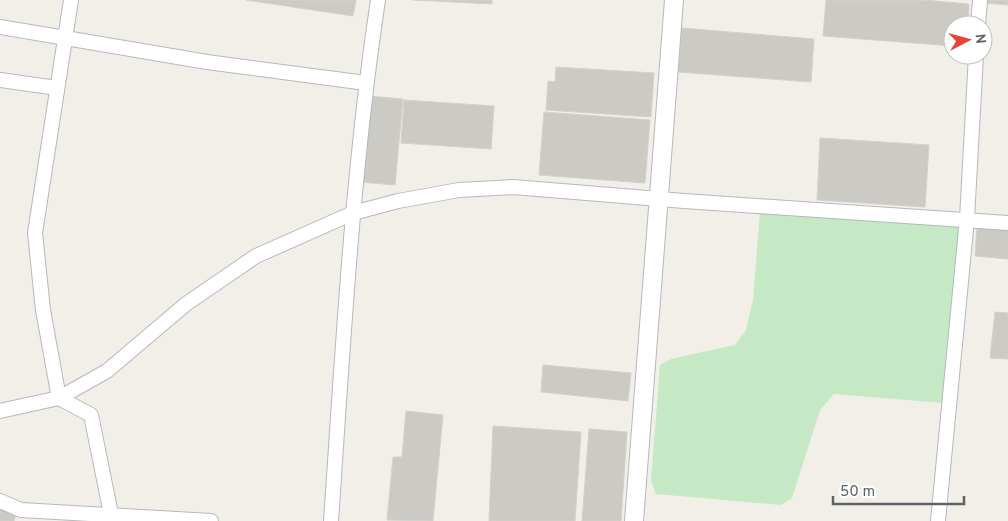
<svg xmlns="http://www.w3.org/2000/svg" width="1008" height="521" viewBox="0 0 1008 521" font-family="Overpass,sans-serif">
	<style>
		.green { fill: #c5e8c5 }
		.building { fill: #cccac5; stroke: #d6d1c6 }
		.lines { fill: none; stroke-linecap: round; stroke-linejoin: round }
		.minor-casing { stroke: #b5b8bc; stroke-width: 16 }
		.tertiary-casing { stroke: #b5b8bc; stroke-width: 20 }
		.minor { stroke: #fff; stroke-width: 14 }
		.tertiary { stroke: #fff; stroke-width: 18 }
	</style>
	<rect width="100%" height="100%" fill="#f1efe8"/>
	<polygon class="green" points="760,212 956,224 960,231 944,403 834,394 820,410 792,498 781,505 656,494 651,480 660,365 671,359 735,345 746,330 753,300"/>
	<g class="building">
		<polygon points="246,0 356,0 353,16"/>
		<polygon points="413,0 492,0 492,4"/>
		<polygon points="826,0 924,0 969,4 968,25 953,25 953,46 823,36"/>
		<polygon points="985,0 1008,0 1008,5 985,3"/>
		<polygon points="682,28 814,39 811,82 678,72"/>
		<polygon points="556,67 654,73 651,117 546,110 548,81 555,82"/>
		<polygon points="368,96 403,99 395,185 360,182"/>
		<polygon points="404,100 494,106 491,149 401,143"/>
		<polygon points="544,112 650,120 645,183 539,175"/>
		<polygon points="820,138 929,145 925,207 817,200"/>
		<polygon points="977,227 1008,230 1008,259 975,256"/>
		<polygon points="995,312 1008,313 1008,359 990,358"/>
		<polygon points="543,365 631,373 628,401 541,392"/>
		<polygon points="406,411 443,415 433,521 387,520 393,457 402,457"/>
		<polygon points="493,426 581,432 575,521 489,521"/>
		<polygon points="589,429 627,432 621,521 582,521"/>
		<polygon points="0,506 17,512 14,521 0,521"/>
	</g>
	<g class="lines">
		<g class="minor-casing">
			<g id="minor">
				<polyline points="978,25 980,0"/>
				<polyline points="0,27 207,62 366,83"/>
				<polyline points="0,80 57,88"/>
				<polyline points="59,398 43,310 35,233 71,0"/>
				<polyline points="59,398 91,415 111,514"/>
				<polyline points="0,411 59,398 107,371 186,304 256,256 353,213 398,201 459,190 513,187 684,201 1008,223"/>
				<polyline points="0,501 21,510 211,521"/>
				<path d="M331,521C343,347 352,173 378,0"/>
				<polyline points="938,521 967,219 976,55"/>
			</g>
		</g>
		<g class="tertiary-casing">
			<polyline id="tertiary" points="634,521 674,0"/>
		</g>
		<use href="#minor" class="minor"/>
		<use href="#tertiary" class="tertiary"/>
	</g>
	<g transform="translate(968 40) rotate(84)"><circle r="24" fill="#ffffff" stroke="#bfc1c3"/>
	<path d="M0-4L9 19L0 12L-9 19Z" fill="#ea4335"/>
	<text y="-8" font-size="14" font-weight="bold" text-anchor="middle" fill="#5f6368">N</text>
	</g>
	<path d="M833 496v8h131v-8" fill="none" stroke="#5f6368" stroke-width="2.5"/>
	<text x="840" y="496" font-size="15" fill="#5f6368" stroke="#ffffff" stroke-width="4" paint-order="stroke">50 m</text>
</svg>
